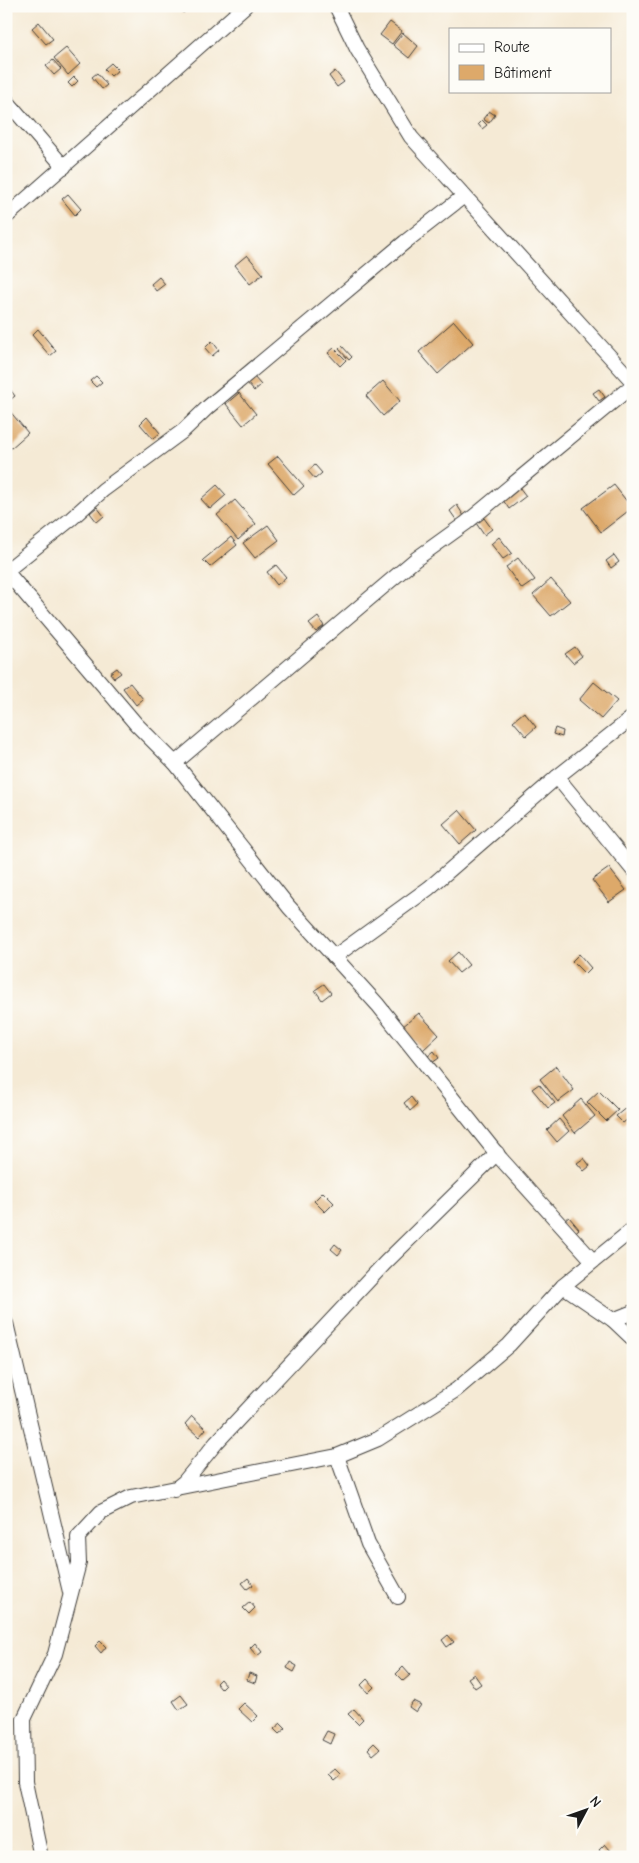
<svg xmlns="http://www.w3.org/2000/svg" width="639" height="1863" viewBox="0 0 639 1863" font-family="'Comic Neue',sans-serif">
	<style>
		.building { fill: #dda96a }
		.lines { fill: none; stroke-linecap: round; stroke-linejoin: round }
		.minor-casing { stroke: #3d3b38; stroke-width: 16 }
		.minor { stroke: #fff; stroke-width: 14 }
	</style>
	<rect width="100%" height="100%" fill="#fdfcf7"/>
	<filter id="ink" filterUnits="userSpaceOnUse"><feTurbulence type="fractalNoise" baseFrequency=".02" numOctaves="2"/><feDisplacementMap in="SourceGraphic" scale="10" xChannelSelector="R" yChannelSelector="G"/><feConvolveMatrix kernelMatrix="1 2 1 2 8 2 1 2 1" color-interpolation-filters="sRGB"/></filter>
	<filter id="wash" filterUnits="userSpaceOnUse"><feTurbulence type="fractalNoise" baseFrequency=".0096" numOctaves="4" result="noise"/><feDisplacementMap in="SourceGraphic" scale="20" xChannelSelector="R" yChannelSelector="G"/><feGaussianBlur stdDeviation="1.12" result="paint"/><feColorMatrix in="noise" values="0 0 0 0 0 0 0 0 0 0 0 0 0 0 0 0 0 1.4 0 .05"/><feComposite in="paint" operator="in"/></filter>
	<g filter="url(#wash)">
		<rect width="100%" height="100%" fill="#f5ead5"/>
		<g id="blocks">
			<g class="building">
				<polygon points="177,6 191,6 183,13"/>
				<polygon points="39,22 53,39 46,44 32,28"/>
				<polygon points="390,22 402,31 392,44 380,35"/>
				<polygon points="403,33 418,46 409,58 393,45"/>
				<polygon points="66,48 80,64 68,75 54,58"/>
				<polygon points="53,60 61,69 54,75 46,66"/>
				<polygon points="111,63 118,70 111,76 104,69"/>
				<polygon points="335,71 344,82 337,87 329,76"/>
				<polygon points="97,73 107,85 102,89 92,77"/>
				<polygon points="74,77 78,81 72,87 68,83"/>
				<polygon points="489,111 495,115 489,123 483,119"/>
				<polygon points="482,120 487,125 482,129 478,124"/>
				<polygon points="68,194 81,209 75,215 62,199"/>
				<polygon points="247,255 263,274 250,284 235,265"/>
				<polygon points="159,277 165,284 156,291 151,284"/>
				<polygon points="454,321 473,343 438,374 419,352"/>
				<polygon points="38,329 56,351 50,356 32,335"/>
				<polygon points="212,341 219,350 212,356 205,348"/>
				<polygon points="342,346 352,357 349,360 339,349"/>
				<polygon points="334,348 346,360 340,366 328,353"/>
				<polygon points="96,376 102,382 96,387 90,381"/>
				<polygon points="254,377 261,385 254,391 247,383"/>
				<polygon points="383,381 400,401 383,416 366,396"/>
				<polygon points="9,388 15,396 6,403 6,390"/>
				<polygon points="599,389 605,397 599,401 593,393"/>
				<polygon points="239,393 256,414 243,425 226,404"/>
				<polygon points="8,409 28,433 10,449 6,445"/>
				<polygon points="147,417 160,433 153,439 140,424"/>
				<polygon points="278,456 304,486 294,495 268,464"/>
				<polygon points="315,465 322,473 315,479 308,471"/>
				<polygon points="217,485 226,495 210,509 201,499"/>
				<polygon points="614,485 632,508 601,532 583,508"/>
				<polygon points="519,487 526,496 509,509 503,500"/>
				<polygon points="235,500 256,524 238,540 217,515"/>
				<polygon points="457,505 464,516 457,521 450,511"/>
				<polygon points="97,507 104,516 97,522 90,513"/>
				<polygon points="484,518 492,529 484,535 476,523"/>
				<polygon points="268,525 279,540 255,558 243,543"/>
				<polygon points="231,537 237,545 210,567 203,560"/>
				<polygon points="499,537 512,553 503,559 491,544"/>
				<polygon points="614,555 619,562 611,568 606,561"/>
				<polygon points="518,558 535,580 522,589 506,567"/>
				<polygon points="276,565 286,577 277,585 267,572"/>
				<polygon points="551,579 570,601 551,616 533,595"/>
				<polygon points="318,617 324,626 316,632 309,624"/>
				<polygon points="575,647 582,656 573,663 565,654"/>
				<polygon points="117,668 121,673 114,678 110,673"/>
				<polygon points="594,682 617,701 601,719 579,700"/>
				<polygon points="130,683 143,699 136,705 123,688"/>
				<polygon points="524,712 536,727 526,736 513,721"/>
				<polygon points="555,728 563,731 562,737 553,734"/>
				<polygon points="459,810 476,830 460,844 443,824"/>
				<polygon points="609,868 626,890 609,902 592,880"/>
				<polygon points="458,952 469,965 459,973 448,961"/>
				<polygon points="579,954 591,968 585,974 572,961"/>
				<polygon points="324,984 331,993 322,1000 315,990"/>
				<polygon points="419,1013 439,1035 423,1050 402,1027"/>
				<polygon points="434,1051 439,1058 432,1063 427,1057"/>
				<polygon points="556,1066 574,1090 558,1102 540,1079"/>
				<polygon points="539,1084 555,1103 548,1108 532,1089"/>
				<polygon points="599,1091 618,1110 606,1121 587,1102"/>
				<polygon points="411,1097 417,1105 410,1111 404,1103"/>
				<polygon points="581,1099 595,1116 575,1133 562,1116"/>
				<polygon points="633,1102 633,1115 623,1123 616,1116"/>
				<polygon points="559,1119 569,1131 557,1142 547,1130"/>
				<polygon points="584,1158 590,1166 584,1171 577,1163"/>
				<polygon points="323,1192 334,1203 325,1212 314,1201"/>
				<polygon points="569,1217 579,1229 572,1235 561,1223"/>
				<polygon points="335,1244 342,1250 338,1255 331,1249"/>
				<polygon points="192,1416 206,1429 199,1437 185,1424"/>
				<polygon points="248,1578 253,1585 247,1589 242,1583"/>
				<polygon points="250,1602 255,1608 249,1614 243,1608"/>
				<polygon points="448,1635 454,1642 447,1647 442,1640"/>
				<polygon points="100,1641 106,1647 101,1653 95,1646"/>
				<polygon points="255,1643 262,1652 257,1656 250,1648"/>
				<polygon points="290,1662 297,1666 294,1672 287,1668"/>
				<polygon points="403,1667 410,1675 403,1681 396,1674"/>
				<polygon points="249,1673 257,1676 255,1683 247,1680"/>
				<polygon points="474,1674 481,1684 475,1688 468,1678"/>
				<polygon points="220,1679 225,1685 221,1689 216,1683"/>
				<polygon points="367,1679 374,1687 368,1693 361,1685"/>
				<polygon points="181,1695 188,1704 179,1710 173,1701"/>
				<polygon points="413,1701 421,1705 416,1712 409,1707"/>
				<polygon points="244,1703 258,1716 252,1722 238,1709"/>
				<polygon points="354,1709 363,1719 358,1724 348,1714"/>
				<polygon points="281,1723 286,1728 279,1734 274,1729"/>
				<polygon points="327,1731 334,1734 330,1744 322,1740"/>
				<polygon points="374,1743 380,1749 373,1755 368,1749"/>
				<polygon points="335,1769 341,1775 334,1781 328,1775"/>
				<polygon points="605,1844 611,1851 604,1857 599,1850"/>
			</g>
		</g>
	</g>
	<g filter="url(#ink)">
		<use href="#blocks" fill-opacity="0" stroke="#3d3b38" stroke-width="1"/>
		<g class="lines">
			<g class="minor-casing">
				<g id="minor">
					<polyline points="336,6 357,49 411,137 633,382"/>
					<polyline points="6,100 64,167"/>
					<polyline points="6,217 245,6"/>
					<polyline points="6,571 136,724 175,763 289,907 378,1005 501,1159 593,1261"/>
					<polyline points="6,571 71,519 103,490 183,431 208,407 405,242 464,196"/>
					<polyline points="175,763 416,559 466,523 633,385"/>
					<polyline points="557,777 633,870"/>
					<polyline points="334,957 429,888 557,777 633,717"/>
					<polyline points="563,1286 613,1320 633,1339"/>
					<polyline points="613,1320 633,1312"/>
					<polyline points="6,1323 70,1592"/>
					<polyline points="337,1456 368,1544 398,1597"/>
					<polyline points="174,1490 184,1482 216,1443 385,1263 497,1153"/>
					<polyline points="41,1857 25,1782 24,1719 55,1654 79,1563 78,1537 101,1512 131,1497 337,1456 378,1439 456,1390 509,1345 563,1286 633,1229"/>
				</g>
			</g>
			<use href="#minor" class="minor"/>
		</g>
	</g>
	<rect width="639" height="1863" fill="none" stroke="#fdfcf7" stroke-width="25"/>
	<rect x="449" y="28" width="162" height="65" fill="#fdfcf7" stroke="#a3a29f"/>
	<rect x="459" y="44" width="25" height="8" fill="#ffffff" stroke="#a3a29f"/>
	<text x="494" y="52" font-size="15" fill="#1c1c1c">Route</text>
	<rect x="459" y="65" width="25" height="15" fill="#dda96a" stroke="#a3a29f"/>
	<text x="494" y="78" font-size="15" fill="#1c1c1c">Bâtiment</text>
	<g transform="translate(586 1810) rotate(49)" stroke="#fdfcf7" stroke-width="4" paint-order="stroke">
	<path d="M0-4L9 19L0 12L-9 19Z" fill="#1c1c1c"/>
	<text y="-8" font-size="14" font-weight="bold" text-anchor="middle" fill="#1c1c1c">N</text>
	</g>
</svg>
